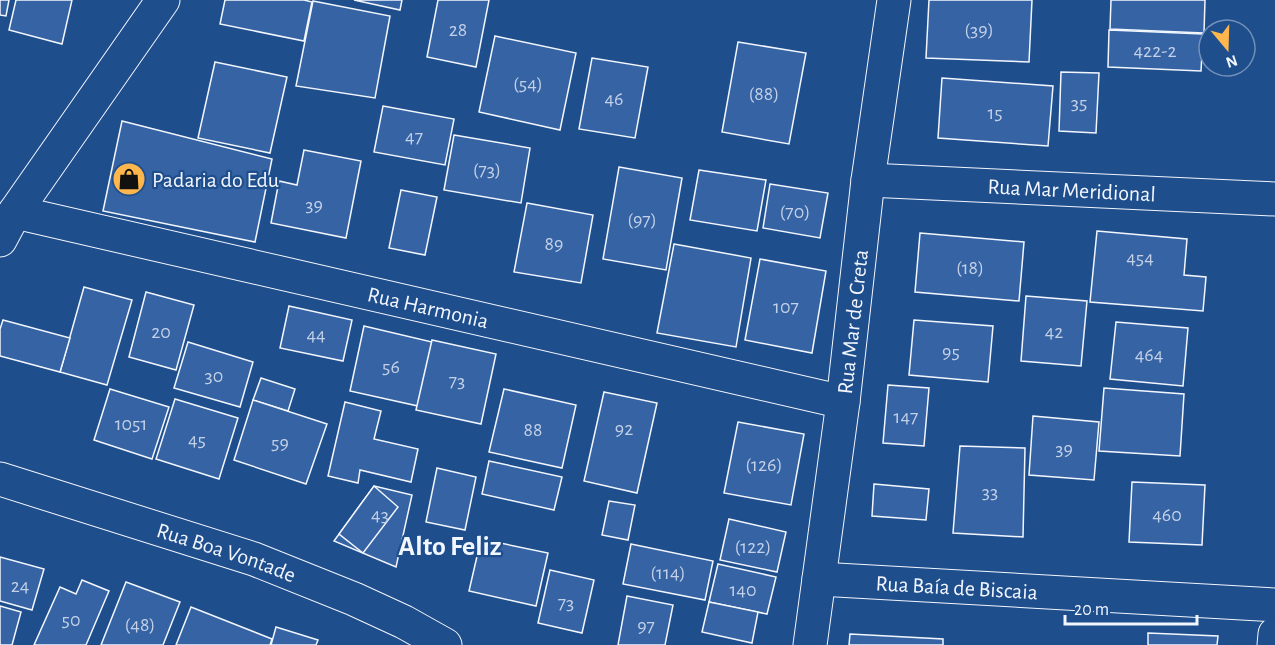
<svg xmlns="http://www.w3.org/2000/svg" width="1275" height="645" viewBox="0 0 1275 645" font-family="'Alegreya Sans',sans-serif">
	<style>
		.building { fill: #3563a3; stroke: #f2f6ff; stroke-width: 1.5 }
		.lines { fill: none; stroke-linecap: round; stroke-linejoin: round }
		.minor-casing { stroke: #f2f6ff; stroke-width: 35 }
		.secondary-casing { stroke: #f2f6ff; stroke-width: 35 }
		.minor { stroke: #1f4e8c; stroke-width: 33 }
		.secondary { stroke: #1f4e8c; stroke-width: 33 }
		.labels { text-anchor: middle; stroke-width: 4.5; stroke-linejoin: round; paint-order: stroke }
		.number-label { font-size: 20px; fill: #c3d1e8 }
		.poi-label { font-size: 22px; fill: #f2f6ff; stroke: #1f4e8c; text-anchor: start }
		.street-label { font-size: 22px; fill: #f2f6ff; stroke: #1f4e8c }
		.district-label { font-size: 28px; font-weight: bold; fill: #f2f6ff; stroke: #1f4e8c }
	</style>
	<rect width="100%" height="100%" fill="#1f4e8c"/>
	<g class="building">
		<polygon points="0,0 9,0 6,16 0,15"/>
		<polygon points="16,0 72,0 62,44 9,30"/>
		<polygon points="225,0 304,0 312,2 304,41 220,24"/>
		<polygon points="354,0 402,0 400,10"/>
		<polygon points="438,0 489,0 476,67 427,57"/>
		<polygon points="929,0 1032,0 1029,62 926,58"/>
		<polygon points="1111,0 1205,0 1204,33 1110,29"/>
		<polygon points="313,1 390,16 375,98 296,86"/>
		<polygon points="1109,30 1203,34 1201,71 1108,67"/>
		<polygon points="495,36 576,53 560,130 479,112"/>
		<polygon points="738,42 806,53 789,144 722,132"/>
		<polygon points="592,58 648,67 635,138 579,129"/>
		<polygon points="215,62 287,77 270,153 198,138"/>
		<polygon points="1061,72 1099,73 1096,133 1059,131"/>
		<polygon points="942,78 1053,86 1048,146 938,138"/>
		<polygon points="383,106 454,119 445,165 374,152"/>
		<polygon points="122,121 272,159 255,242 103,211"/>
		<polygon points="454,135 530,148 521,203 444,190"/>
		<polygon points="304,150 361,161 346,238 271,223 279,181 297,185"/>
		<polygon points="619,167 682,178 666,270 603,259"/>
		<polygon points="699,170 766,180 757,231 690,220"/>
		<polygon points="770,184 828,193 820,238 763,228"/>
		<polygon points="401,190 437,197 425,255 389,248"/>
		<polygon points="527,203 593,215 581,283 514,272"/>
		<polygon points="1097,231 1187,239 1184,275 1206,277 1203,311 1090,302"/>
		<polygon points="920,233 1024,242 1019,301 915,292"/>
		<polygon points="674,244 751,258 736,347 657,333"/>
		<polygon points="760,259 826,271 812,353 745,340"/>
		<polygon points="84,287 132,300 107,385 60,372"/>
		<polygon points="146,292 194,305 176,370 129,357"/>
		<polygon points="1026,296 1087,301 1081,366 1021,361"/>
		<polygon points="289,306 352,320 343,361 280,348"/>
		<polygon points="3,320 70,338 60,372 0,356 0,329"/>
		<polygon points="914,320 993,326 988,382 909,375"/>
		<polygon points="1116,322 1188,328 1183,386 1110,379"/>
		<polygon points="364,326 432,342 418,406 350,391"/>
		<polygon points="432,340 496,354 481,424 416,410"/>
		<polygon points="188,342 253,362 240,407 174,388"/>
		<polygon points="261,378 295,389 288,411 253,400"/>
		<polygon points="888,385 929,388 924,446 883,443"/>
		<polygon points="1104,388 1184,394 1180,456 1099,451"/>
		<polygon points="110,389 169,407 152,459 94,440"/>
		<polygon points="504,389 576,405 562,468 489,452"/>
		<polygon points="604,392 657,403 637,493 584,481"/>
		<polygon points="175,399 238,418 219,479 156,459"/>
		<polygon points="253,400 327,424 306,484 234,460"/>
		<polygon points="345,402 381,411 374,439 418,449 411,482 360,470 358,483 328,476"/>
		<polygon points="1033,416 1099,422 1094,480 1029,475"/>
		<polygon points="738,422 804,434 791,505 724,493"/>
		<polygon points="960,446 1025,448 1023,537 953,533"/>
		<polygon points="489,461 562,477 554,510 482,494"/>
		<polygon points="437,468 476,477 465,530 426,522"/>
		<polygon points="1132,482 1205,485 1202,545 1129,542"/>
		<polygon points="874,484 929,489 926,520 872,516"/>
		<polygon points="374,486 412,495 396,567 334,541"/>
		<polygon points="374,486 398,507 363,553 339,534"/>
		<polygon points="609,501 635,505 628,540 602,535"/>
		<polygon points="729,519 786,532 777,572 720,560"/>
		<polygon points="481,539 548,553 536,606 469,591"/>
		<polygon points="631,544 713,561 705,600 623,584"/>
		<polygon points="0,557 44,569 32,610 0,601"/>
		<polygon points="718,564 776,577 767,614 709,602"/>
		<polygon points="550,570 594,580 582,633 538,623"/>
		<polygon points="82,580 109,591 86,645 34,645 60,587 76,594"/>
		<polygon points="126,582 180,602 163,645 101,645"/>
		<polygon points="627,596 673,605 665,645 618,645"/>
		<polygon points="709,602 758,612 752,643 702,632"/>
		<polygon points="0,606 21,612 12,645 0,645"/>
		<polygon points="191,607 272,639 270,645 176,645"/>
		<polygon points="276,627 318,640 316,645 271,645"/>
		<polygon points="1148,633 1218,636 1217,645 1148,645"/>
		<polygon points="850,634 943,639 943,645 849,645"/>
	</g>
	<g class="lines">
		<g class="minor-casing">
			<g id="minor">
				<path id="s1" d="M868,180L1275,199"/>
				<path id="s2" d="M15,212L843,402"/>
				<path id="s3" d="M0,479L254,559L354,599L404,622L445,645"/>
				<path id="s4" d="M819,579L1275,605"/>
				<path id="s5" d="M810,645L843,402L868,180L894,0"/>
				<polyline points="1274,645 1275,634"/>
			</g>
		</g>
		<g class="secondary-casing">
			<polyline id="secondary" points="0,240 15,212 163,0"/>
		</g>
		<use href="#minor" class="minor"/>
		<use href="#secondary" class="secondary"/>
	</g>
	<defs>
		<g id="shop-disc" transform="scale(1.725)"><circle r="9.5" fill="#ffb74d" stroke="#1f4e8c"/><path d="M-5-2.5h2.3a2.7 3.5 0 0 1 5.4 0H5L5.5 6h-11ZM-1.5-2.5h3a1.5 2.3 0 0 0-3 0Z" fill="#111"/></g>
	</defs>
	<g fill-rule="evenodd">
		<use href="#shop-disc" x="129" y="179"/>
	</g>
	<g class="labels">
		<g class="number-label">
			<text x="458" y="36">28</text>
			<text x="979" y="36">(39)</text>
			<text x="1155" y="57">422-2</text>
			<text x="528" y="90">(54)</text>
			<text x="764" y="100">(88)</text>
			<text x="614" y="105">46</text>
			<text x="1079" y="109">35</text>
			<text x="995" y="119">15</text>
			<text x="414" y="143">47</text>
			<text x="487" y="176">(73)</text>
			<text x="314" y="211">39</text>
			<text x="795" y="218">(70)</text>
			<text x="642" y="226">(97)</text>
			<text x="554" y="250">89</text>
			<text x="1140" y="264">454</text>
			<text x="970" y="274">(18)</text>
			<text x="786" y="313">107</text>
			<text x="161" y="338">20</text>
			<text x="1054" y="338">42</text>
			<text x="316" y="341">44</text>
			<text x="951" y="358">95</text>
			<text x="1149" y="361">464</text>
			<text x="391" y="373">56</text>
			<text x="214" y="382">30</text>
			<text x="457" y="387">73</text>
			<text x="906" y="423">147</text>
			<text x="131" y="430">1051</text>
			<text x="624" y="435">92</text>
			<text x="533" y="436">88</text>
			<text x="197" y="446">45</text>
			<text x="280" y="449">59</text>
			<text x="1064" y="455">39</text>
			<text x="764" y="471">(126)</text>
			<text x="990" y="498">33</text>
			<text x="380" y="521">43</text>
			<text x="1167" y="521">460</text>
			<text x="753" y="553">(122)</text>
			<text x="668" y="579">(114)</text>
			<text x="20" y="592">24</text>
			<text x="743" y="596">140</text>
			<text x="566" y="609">73</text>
			<text x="71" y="626">50</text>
			<text x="140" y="631">(48)</text>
			<text x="646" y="632">97</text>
		</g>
		<g class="poi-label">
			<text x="152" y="187">Padaria do Edu</text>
		</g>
		<g class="street-label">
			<text dy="8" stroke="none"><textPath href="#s1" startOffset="204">Rua Mar Meridional</textPath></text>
			<text dy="8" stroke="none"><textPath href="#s2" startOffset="424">Rua Harmonia</textPath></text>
			<text dy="8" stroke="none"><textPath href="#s5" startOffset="326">Rua Mar de Creta</textPath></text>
			<text dy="8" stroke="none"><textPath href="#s3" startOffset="238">Rua Boa Vontade</textPath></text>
			<text dy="8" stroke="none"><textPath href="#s4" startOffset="138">Rua Baía de Biscaia</textPath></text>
		</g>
		<g class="district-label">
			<text x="450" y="555">Alto Feliz</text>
		</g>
	</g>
	<g transform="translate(1227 48) rotate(161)"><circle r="28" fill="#1f4e8c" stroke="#7391ba" stroke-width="1.5"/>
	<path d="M0-4.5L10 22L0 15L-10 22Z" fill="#ffb74d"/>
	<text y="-9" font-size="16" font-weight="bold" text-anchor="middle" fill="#f2f6ff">N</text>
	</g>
	<path d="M1065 615v9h132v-9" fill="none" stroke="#f2f6ff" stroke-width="3"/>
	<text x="1074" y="615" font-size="18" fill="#f2f6ff" stroke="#1f4e8c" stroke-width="4.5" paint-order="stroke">20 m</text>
</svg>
